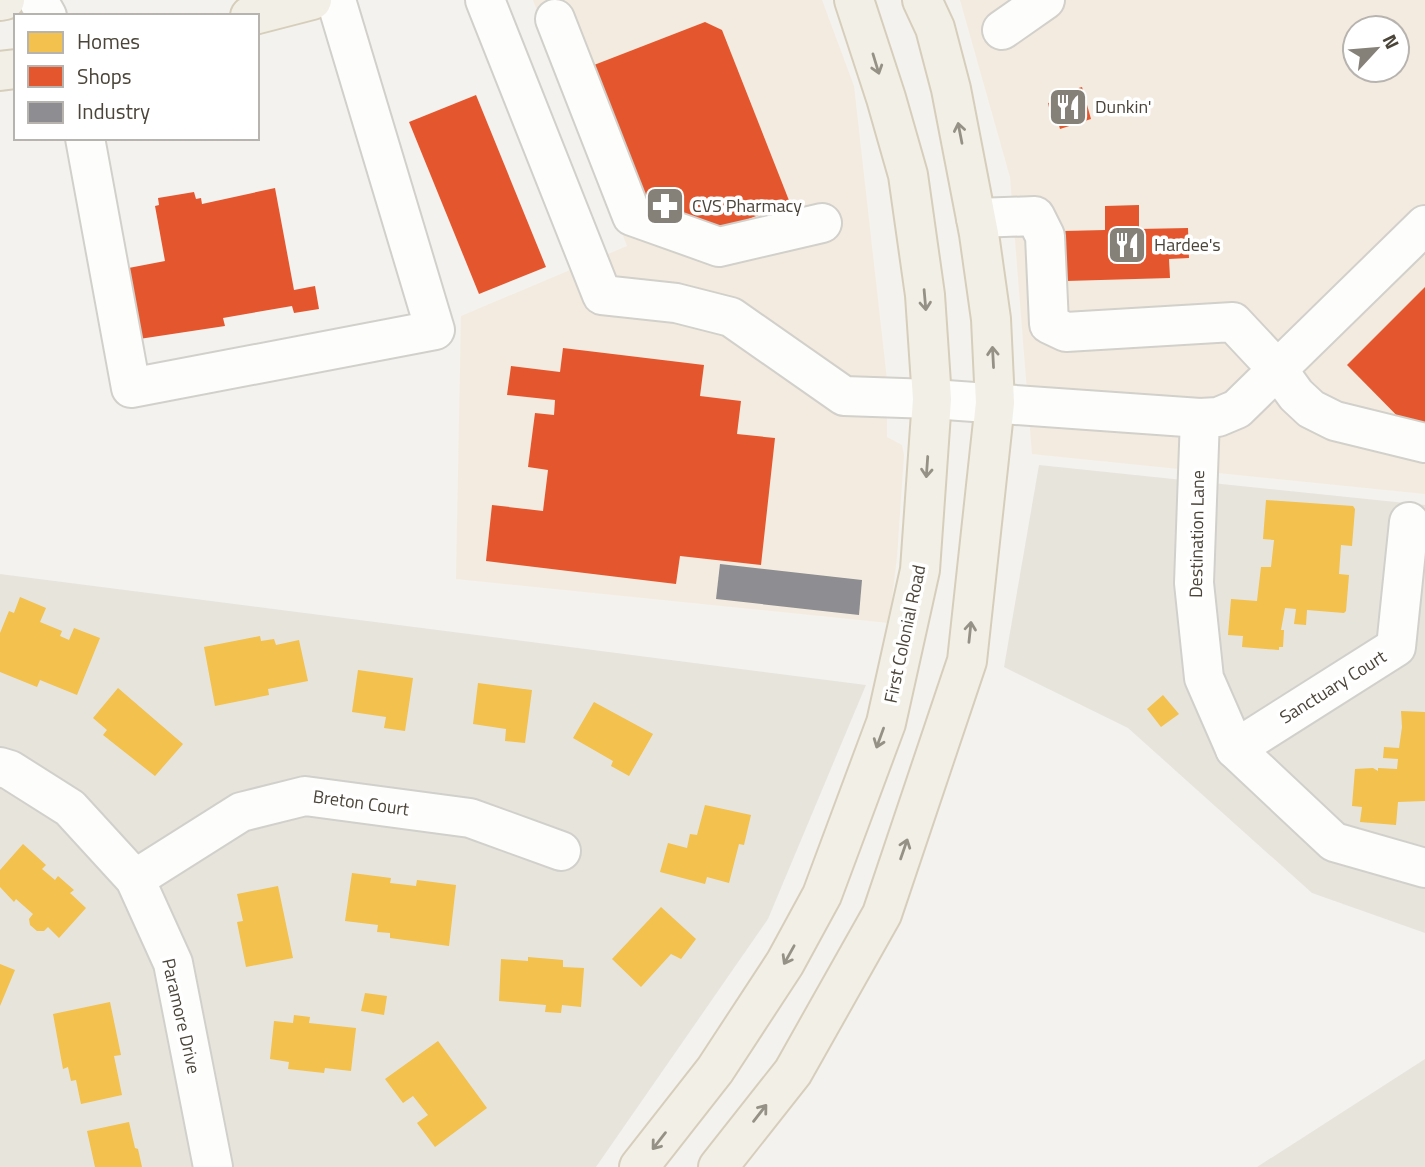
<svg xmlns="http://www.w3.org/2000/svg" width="1425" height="1167" viewBox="0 0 1425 1167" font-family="'Titillium Web',sans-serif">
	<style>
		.residential { fill: #e7e4dc }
		.commercial { fill: #f3ebdf; fill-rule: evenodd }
		.homes { fill: #f2c14e }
		.shops { fill: #e4572e }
		.industry { fill: #8d8d92 }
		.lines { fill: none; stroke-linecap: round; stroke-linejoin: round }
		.minor-casing { stroke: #d2d0cb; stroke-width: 42 }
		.major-casing { stroke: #d6cebb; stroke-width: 42 }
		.minor { stroke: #fdfdfc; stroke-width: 38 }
		.major { stroke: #f2efe6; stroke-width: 38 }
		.oneway { stroke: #969187 }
		.labels { text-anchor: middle; stroke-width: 7; stroke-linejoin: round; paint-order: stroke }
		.poi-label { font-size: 18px; fill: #4b4439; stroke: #fff; text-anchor: start }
		.street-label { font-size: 18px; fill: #4b4439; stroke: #fff }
	</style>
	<rect width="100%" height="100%" fill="#f4f2ee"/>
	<g class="residential">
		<polygon points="1039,465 1425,505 1425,933 1312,893 1128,728 1004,667"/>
		<polygon points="0,574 866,685 768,919 596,1167 0,1167"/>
		<polygon points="1425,1058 1425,1167 1257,1167 1425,1059"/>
	</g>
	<g class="commercial">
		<polygon points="533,0 822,0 854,86 887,380 887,437 902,445 904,455 897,557 889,623 456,579 461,316 627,246"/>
		<path d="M960,0H1425V494L1032,454L1010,177ZM1355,28H1397V70H1355Z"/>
	</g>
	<g class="homes">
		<polygon points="1266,500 1353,506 1355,509 1352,546 1341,545 1339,574 1349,575 1346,611 1344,613 1307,610 1306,625 1294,624 1296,609 1285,608 1281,630 1284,630 1283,647 1279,647 1279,650 1242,647 1243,636 1228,635 1231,599 1257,601 1261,567 1271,567 1274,540 1263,539"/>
		<polygon points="20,597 46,608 40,622 62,631 60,636 69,640 74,628 100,638 77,695 40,680 37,687 0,672 0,633 9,611 14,613"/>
		<polygon points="260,636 261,641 274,639 276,645 299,640 308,681 268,689 269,695 215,706 204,647"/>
		<polygon points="358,670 413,678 405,731 384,728 386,717 352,712"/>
		<polygon points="478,683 532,690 525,743 505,741 506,729 473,724"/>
		<polygon points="118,688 183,744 155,776 103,735 107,730 93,718"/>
		<polygon points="1163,695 1179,714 1161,727 1147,709"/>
		<polygon points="594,702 653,734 629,776 611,766 613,761 573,738"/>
		<polygon points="1401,711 1425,712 1425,801 1398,802 1396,825 1360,822 1362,807 1352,806 1355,769 1373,768 1378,771 1378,768 1397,769 1398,759 1383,758 1384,747 1399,748 1402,727"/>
		<polygon points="705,805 751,815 744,845 739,844 729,883 707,877 705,884 660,872 668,843 687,848 690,834 697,835"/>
		<polygon points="23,844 46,865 42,869 55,880 58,876 74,890 70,893 86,908 59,938 48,927 44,931 37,931 30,925 29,919 33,914 16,899 14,902 0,887 0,870"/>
		<polygon points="352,873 391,878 390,883 416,886 417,880 456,885 449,946 390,938 390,933 377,932 378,925 345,921"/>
		<polygon points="278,886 293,958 246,967 237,922 243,921 237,894"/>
		<polygon points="661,907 696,939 681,959 671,954 641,987 612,959"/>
		<polygon points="528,957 563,960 563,967 584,968 581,1007 562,1005 561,1013 545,1012 546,1005 499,1001 501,959 528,961"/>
		<polygon points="0,964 15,970 0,1006"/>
		<polygon points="365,993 387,996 384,1015 361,1011"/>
		<polygon points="110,1002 121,1055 114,1056 122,1095 81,1104 76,1080 71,1081 68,1067 63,1069 53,1014"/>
		<polygon points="294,1015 310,1017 309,1023 356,1028 351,1071 325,1068 324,1073 288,1069 289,1062 270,1059 274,1021 293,1023"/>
		<polygon points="438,1041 487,1108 435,1147 417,1123 428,1115 413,1096 403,1103 385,1079"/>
		<polygon points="129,1122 135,1148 138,1149 142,1167 95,1167 87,1131"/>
	</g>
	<g class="shops">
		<polygon points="705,22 722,30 790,203 707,235 653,216 594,65"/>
		<polygon points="1082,87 1091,119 1060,129 1055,111 1050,112 1048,103 1053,102 1051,96"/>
		<polygon points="476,95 546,267 479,294 409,122"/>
		<polygon points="275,188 294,290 315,286 319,309 294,313 292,306 223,318 225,326 126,341 113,271 165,261 155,206 159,205 158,198 194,192 196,199 201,198 202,204"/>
		<polygon points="1139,205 1139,229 1188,228 1189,258 1169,259 1170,278 1066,281 1064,231 1105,230 1105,206"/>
		<polygon points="1425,287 1425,432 1419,438 1347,365"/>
		<polygon points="563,348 704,365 700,396 741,401 737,434 775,438 761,565 680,556 676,584 486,561 492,505 543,511 548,470 528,467 535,413 554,415 555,400 507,395 511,366 560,372"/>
	</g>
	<polygon class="industry" points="720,564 862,580 859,615 716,599"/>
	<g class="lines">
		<g class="minor-casing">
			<g id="minor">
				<polyline points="38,0 47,16"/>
				<polyline points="485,0 602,295 676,303 731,317 844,396 932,399 1200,418 1218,417 1237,409 1425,225"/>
				<polyline points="555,19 632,216 719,247 822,223"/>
				<polyline points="1002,30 1045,0"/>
				<polyline points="85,138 131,388 435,330 336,0"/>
				<polyline points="976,218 1035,216 1045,236 1049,324 1066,332 1233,322 1278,370 1296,395 1311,409 1335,421 1425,443"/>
				<polyline points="1200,418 1194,583 1204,678 1235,749 1334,842 1425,868"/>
				<polyline points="1235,749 1396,647 1409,522"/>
				<polyline points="0,767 10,770 70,808 135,879 173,963 213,1167"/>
				<polyline points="135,879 241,812 305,796 470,818 561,851"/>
			</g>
		</g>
		<g class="major-casing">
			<g id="major">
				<polyline points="0,1 5,0"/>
				<polyline points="250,16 312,0"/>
				<polyline points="0,71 16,69"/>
				<polyline points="639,1167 715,1070 785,963 822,895 886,723 920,570 932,399 925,295 908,175 886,98 854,0"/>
				<polyline points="718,1167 793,1072 882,914 967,661 995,403 991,319 979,234 951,89 935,28 922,0"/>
			</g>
		</g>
		<use href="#minor" class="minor"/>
		<use href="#major" class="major"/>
	</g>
	<defs><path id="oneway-shaft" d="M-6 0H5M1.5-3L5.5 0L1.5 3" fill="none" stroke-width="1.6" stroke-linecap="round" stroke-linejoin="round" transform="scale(1.75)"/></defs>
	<g class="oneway">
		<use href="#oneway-shaft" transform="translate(876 64) rotate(73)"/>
		<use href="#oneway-shaft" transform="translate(960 133) rotate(-101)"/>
		<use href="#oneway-shaft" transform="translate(925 300) rotate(85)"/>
		<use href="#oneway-shaft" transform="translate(993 357) rotate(-93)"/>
		<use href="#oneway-shaft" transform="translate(927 467) rotate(94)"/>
		<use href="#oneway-shaft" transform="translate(970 632) rotate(-84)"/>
		<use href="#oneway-shaft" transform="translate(880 738) rotate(110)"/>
		<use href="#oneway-shaft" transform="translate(904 849) rotate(-71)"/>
		<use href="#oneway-shaft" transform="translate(789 955) rotate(119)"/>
		<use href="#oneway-shaft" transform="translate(760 1113) rotate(-52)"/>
		<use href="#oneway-shaft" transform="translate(659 1141) rotate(128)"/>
	</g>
	<defs>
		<g id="restaurant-square" transform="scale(2.0125)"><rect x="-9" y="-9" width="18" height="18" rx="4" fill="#868178" stroke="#fff"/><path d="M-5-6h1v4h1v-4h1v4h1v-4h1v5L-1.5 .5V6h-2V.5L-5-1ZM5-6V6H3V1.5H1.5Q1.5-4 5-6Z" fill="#fff"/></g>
		<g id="pharmacy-square" transform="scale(2.0125)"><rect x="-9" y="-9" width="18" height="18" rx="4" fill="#868178" stroke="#fff"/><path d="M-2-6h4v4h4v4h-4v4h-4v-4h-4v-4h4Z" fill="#fff"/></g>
	</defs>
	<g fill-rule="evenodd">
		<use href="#restaurant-square" x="1068" y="107"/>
		<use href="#pharmacy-square" x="665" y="206"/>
		<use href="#restaurant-square" x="1127" y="245"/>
	</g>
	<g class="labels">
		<g class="poi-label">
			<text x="1095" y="113">Dunkin'</text>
			<text x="692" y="212">CVS Pharmacy</text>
			<text x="1154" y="251">Hardee's</text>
		</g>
		<g class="street-label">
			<text transform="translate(1197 534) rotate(-89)" y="6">Destination Lane</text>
			<text transform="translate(905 634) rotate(-78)" y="6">First Colonial Road</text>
			<text transform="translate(1333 687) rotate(-32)" y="6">Sanctuary Court</text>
			<text transform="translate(361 803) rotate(8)" y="6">Breton Court</text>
			<text transform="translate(181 1016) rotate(77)" y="6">Paramore Drive</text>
		</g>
	</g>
	<rect x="14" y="14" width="245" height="126" fill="#ffffff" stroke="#b7b4b0" stroke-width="2"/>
	<rect x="28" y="32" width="35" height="21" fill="#f2c14e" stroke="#b7b4b0" stroke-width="2"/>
	<text x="77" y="49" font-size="21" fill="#4b4439">Homes</text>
	<rect x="28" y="66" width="35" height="21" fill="#e4572e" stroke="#b7b4b0" stroke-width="2"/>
	<text x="77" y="84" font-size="21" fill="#4b4439">Shops</text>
	<rect x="28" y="102" width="35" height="21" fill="#8d8d92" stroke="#b7b4b0" stroke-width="2"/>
	<text x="77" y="119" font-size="21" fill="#4b4439">Industry</text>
	<g transform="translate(1376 49) rotate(64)"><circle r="33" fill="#ffffff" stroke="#b7b4b0" stroke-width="2"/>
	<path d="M0-5L12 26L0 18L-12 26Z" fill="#868178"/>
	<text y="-10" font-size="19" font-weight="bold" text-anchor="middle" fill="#4b4439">N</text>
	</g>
</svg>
